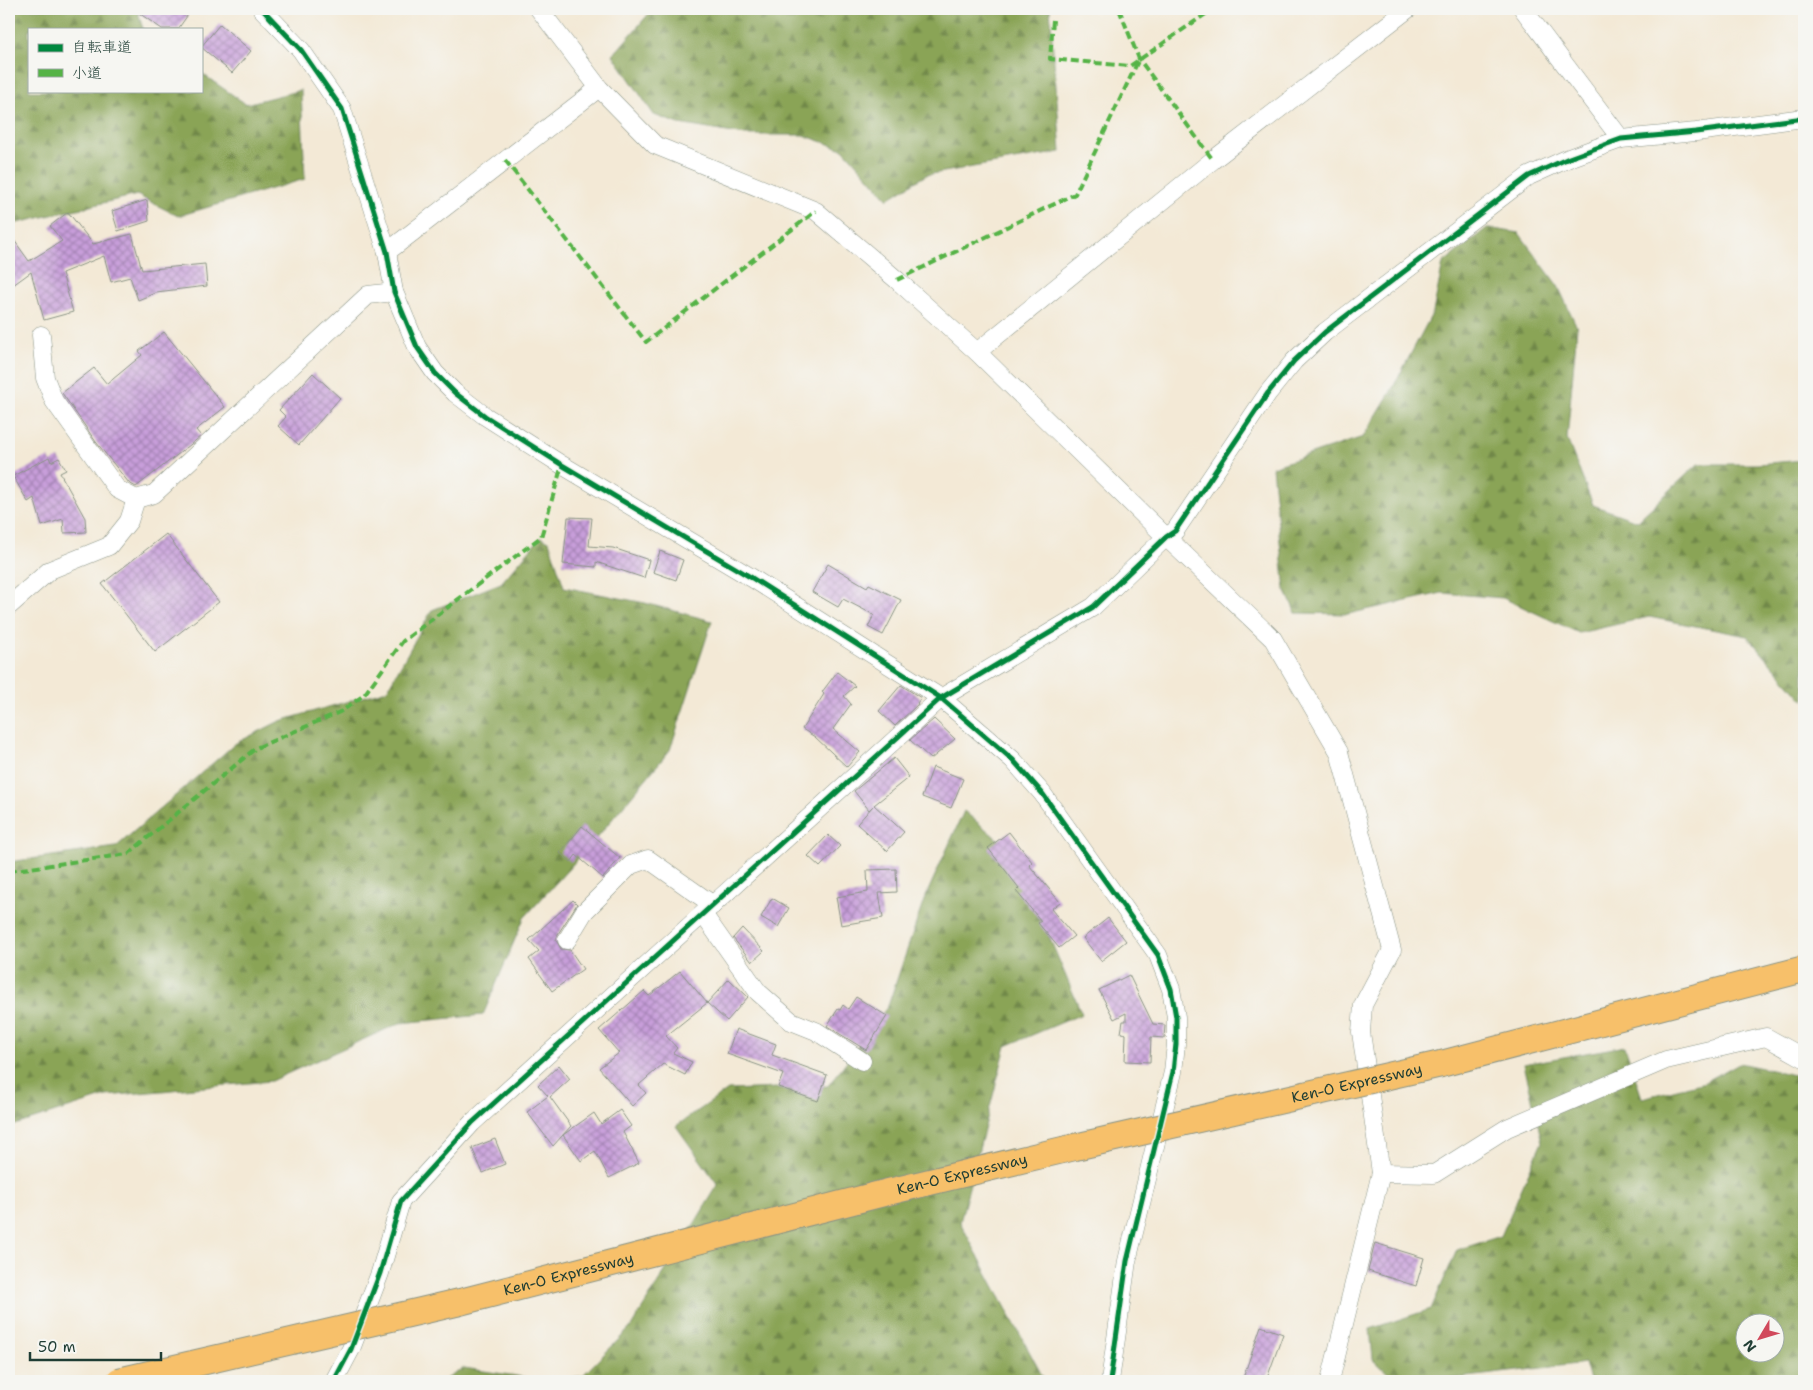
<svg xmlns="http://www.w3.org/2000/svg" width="1813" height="1390" viewBox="0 0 1813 1390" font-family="'Shantell Sans','Klee One',sans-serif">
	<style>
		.forest { fill: url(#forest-firs); stroke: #547045; fill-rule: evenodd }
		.building { fill: url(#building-cross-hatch) }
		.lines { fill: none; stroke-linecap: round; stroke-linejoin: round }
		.minor-casing { stroke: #899385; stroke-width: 19 }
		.highway-casing { stroke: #899385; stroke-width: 28 }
		.minor { stroke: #fff; stroke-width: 18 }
		.highway { stroke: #f7c06b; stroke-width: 26 }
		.highway-bridge-casing { stroke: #899385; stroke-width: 28; stroke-linecap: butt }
		.highway-bridge { stroke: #f7c06b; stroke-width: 26 }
		.quiet { stroke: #55b346; stroke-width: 4; stroke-dasharray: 8 4; stroke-linecap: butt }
		.cycleway-casing { stroke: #f6f6f2; stroke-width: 8 }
		.cycleway { stroke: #00873e; stroke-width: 5 }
		.labels { text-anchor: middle; stroke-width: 4; stroke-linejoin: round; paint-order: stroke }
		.street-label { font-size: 15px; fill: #1f3d34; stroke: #f6f6f2 }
	</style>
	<defs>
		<pattern id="forest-firs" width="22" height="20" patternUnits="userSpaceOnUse" patternTransform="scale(1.25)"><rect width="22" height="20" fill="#8aa456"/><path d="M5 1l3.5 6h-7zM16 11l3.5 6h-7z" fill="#708748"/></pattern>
		<pattern id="building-cross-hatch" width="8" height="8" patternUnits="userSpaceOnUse" patternTransform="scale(1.25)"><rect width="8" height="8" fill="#c89eda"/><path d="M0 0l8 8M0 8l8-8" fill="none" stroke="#a282b2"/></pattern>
	</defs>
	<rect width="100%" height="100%" fill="#f6f6f2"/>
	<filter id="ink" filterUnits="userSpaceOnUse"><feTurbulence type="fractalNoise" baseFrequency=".02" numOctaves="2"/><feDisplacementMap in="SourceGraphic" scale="10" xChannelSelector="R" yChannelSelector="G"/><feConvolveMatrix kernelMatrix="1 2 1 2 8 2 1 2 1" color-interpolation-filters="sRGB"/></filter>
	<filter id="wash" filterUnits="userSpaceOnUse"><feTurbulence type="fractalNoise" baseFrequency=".0096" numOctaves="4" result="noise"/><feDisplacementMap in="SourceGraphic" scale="20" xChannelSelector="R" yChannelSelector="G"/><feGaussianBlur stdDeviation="1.12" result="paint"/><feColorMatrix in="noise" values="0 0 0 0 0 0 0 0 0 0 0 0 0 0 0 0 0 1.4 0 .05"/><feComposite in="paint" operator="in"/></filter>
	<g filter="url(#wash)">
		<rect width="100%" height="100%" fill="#f3e9d6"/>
		<g class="forest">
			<polygon points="9,9 137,9 143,29 29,29 29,91 201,91 201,73 246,104 301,90 305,179 178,216 137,195 9,225"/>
			<polygon points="653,9 1050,9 1061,152 926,175 888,199 843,149 803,135 745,135 679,124 654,115 613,55"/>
			<polygon points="1487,228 1519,233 1558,286 1577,327 1567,439 1593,505 1637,521 1698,464 1757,464 1804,460 1804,701 1747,636 1649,617 1579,633 1503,598 1442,593 1348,614 1296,613 1285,590 1272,467 1363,437 1390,393 1433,312 1443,263"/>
			<polygon points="541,537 549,541 564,587 645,603 712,621 670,750 594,841 524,918 483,1015 400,1023 271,1081 106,1096 9,1127 9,862 116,847 236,743 280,721 387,690 432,610 501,583"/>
			<polygon points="964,811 1013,852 1082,1014 1006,1046 960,1222 1045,1381 443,1381 464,1368 549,1381 582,1376 631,1327 718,1185 676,1126 728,1090 828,1086 888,1006 924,900"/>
			<path d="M1625,1046L1642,1098L1705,1082L1739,1063L1804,1077V1381H1590L1585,1363L1434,1381H1396L1373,1359L1370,1329L1431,1309L1457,1250L1501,1236L1542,1142L1524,1064ZM1746,1322H1776V1352H1746Z"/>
		</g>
		<g id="blocks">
			<g class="building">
				<polygon points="133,9 192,9 178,29 162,29"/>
				<polygon points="220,24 251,51 232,73 201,47"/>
				<polygon points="147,200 149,221 118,231 112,211"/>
				<polygon points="68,212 93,244 132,234 142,270 205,264 207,286 156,292 155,293 138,300 130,277 111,282 104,256 62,273 73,312 44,320 31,272 9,288 9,233 29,261 62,241 50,226"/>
				<polygon points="164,332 225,407 196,430 201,436 195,441 136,487 129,483 96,442 62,393 94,368 107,384 142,355 139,351"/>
				<polygon points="313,373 340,398 299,445 278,426 286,417 279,410"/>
				<polygon points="49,457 51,462 59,458 66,470 60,473 85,518 86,532 64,533 63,519 42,526 34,498 28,502 13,476"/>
				<polygon points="568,517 592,518 589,546 613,548 649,560 644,578 596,562 596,567 563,564"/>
				<polygon points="166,534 219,602 155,652 102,584"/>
				<polygon points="660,551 683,560 676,580 653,572"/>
				<polygon points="828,564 867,587 869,584 901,600 883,635 868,627 874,615 843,599 838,607 812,592"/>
				<polygon points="837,672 855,686 844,696 851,704 833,729 860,752 847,767 815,737 802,729 824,694 822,692"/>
				<polygon points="901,685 921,698 917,703 918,704 895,726 879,711"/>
				<polygon points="934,719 955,739 931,759 910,740"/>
				<polygon points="894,758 909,777 874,805 904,832 887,851 857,824 873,806 869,810 854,791"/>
				<polygon points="933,767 963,779 951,808 922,797"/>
				<polygon points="582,826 620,858 603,878 576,855 571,862 560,853"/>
				<polygon points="1009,832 1032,862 1029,865 1060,902 1051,909 1074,936 1059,948 1038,923 1041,921 1016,891 1019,888 988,848"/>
				<polygon points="828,835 840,846 820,867 808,856"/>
				<polygon points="896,869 897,892 879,893 883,918 841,925 836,897 868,892 867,870"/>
				<polygon points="772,898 789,908 778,927 761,917"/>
				<polygon points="573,900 577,904 558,934 556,940 561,949 570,950 583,969 552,991 529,959 539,951 529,940"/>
				<polygon points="1108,918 1126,941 1101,961 1083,938"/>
				<polygon points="742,928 764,951 752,962 733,938"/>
				<polygon points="680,971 707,1003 666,1036 677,1048 673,1053 692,1062 685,1075 663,1064 639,1085 646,1093 632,1106 599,1068 619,1053 599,1030 644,991 649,996"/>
				<polygon points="1129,975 1153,1024 1165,1025 1164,1038 1151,1037 1150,1062 1125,1061 1126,1034 1121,1033 1123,1021 1126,1021 1126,1013 1114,1019 1099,990"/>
				<polygon points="729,979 748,997 727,1021 707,1003"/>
				<polygon points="856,997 887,1016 866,1050 827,1026 838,1009 840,1010 843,1005 848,1009"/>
				<polygon points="736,1029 776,1044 772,1055 827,1075 818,1101 778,1087 783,1074 727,1054"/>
				<polygon points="559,1065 570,1079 550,1097 571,1126 553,1146 527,1112 548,1096 538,1085"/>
				<polygon points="620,1110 631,1126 623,1132 639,1163 609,1178 595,1151 581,1161 563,1135 594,1113 601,1124"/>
				<polygon points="495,1139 505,1164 483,1173 472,1148"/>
				<polygon points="1375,1243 1424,1258 1416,1286 1368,1271"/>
				<polygon points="1261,1326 1283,1334 1266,1381 1242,1381"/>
			</g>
		</g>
	</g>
	<g filter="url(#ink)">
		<use href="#blocks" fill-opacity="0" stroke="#899385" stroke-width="1"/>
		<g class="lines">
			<g class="minor-casing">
				<g id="minor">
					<polyline points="262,9 301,50 342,109 387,252 394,292 417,347 435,373 455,393 485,416 562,465 752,578 941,698 1013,760 1042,793 1158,955 1171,989 1176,1017 1176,1044 1173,1072 1127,1261 1110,1381"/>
					<polyline points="539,9 599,88 655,145 816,211 897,280 977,352 1166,537 1273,639 1339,752 1392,950 1363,1005 1361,1032 1381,1173 1330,1381"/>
					<polyline points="1523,9 1621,139"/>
					<polyline points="387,252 599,88"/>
					<polyline points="41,335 45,378 54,401 117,489 136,499 154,494 368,295 394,292"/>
					<polyline points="977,352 1213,160 1408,9"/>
					<polyline points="9,606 50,570 109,546 129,521 136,499"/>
					<polyline points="703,914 758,992 791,1021 816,1031 862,1061"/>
					<polyline points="567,940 584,912 631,865 648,859 713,905"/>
					<polyline points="1381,1173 1434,1174 1507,1128 1666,1060 1766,1037 1804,1058"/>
					<polyline points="334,1381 351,1349 380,1273 401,1201 472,1123 941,698 1093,607 1166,537 1175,531 1268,393 1294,361 1325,332 1529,176 1569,158 1621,139 1696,132 1804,118"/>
				</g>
			</g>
			<g class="highway-casing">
				<g id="highway">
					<polyline points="1441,1064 1804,969"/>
					<path id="s1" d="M460,1302L888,1192L1075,1147"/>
				</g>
			</g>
			<use href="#minor" class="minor"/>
			<use href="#highway" class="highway"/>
			<g class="highway-bridge-casing">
				<g id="highway-bridge">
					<path id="s2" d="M1075,1147L1441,1064"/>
					<polyline points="119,1381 460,1302"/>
				</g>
			</g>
			<use href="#highway-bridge" class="highway-bridge"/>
			<g class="quiet">
				<polyline points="1119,9 1139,59 1213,160"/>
				<polyline points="1053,20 1050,59 1130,66 1213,9"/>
				<polyline points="505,160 646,342 816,211"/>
				<polyline points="897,280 1075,194 1139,59"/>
				<polyline points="9,871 128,854 256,748 342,711 364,695 403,641 541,537 562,465"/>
			</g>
			<g class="cycleway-casing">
				<g id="cycleway">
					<polyline points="262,9 301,50 342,109 387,252 394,292 417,347 435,373 455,393 485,416 562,465 752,578 941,698 1013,760 1042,793 1158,955 1171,989 1176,1017 1176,1044 1173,1072 1127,1261 1110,1381"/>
					<polyline points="334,1381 351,1349 380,1273 401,1201 472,1123 941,698 1093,607 1166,537 1175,531 1268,393 1294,361 1325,332 1529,176 1569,158 1621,139 1696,132 1804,118"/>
				</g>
			</g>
			<use href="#cycleway" class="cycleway"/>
		</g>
	</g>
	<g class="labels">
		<g class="street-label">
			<text dy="5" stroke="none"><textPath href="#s2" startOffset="289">Ken-O Expressway</textPath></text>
			<text dy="5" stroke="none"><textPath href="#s1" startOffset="518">Ken-O Expressway</textPath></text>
			<text dy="5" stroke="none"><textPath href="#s1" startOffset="112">Ken-O Expressway</textPath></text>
		</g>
	</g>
	<rect width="1813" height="1390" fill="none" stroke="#f6f6f2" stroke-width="30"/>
	<rect x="28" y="28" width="175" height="65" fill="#f6f6f2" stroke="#a0aca6"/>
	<rect x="38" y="44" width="25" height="8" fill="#00873e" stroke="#a0aca6"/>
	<text x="72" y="52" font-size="15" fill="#1f3d34">自転車道</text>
	<rect x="38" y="69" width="25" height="8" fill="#55b346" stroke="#a0aca6"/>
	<text x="72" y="78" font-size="15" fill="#1f3d34">小道</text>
	<g transform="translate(1760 1338) rotate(232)"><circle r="24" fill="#f6f6f2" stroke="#a0aca6"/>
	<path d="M0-4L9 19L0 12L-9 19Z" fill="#d1495b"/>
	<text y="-8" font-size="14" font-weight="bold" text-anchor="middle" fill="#1f3d34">N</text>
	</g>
	<path d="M30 1352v8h131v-8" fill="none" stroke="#1f3d34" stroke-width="2.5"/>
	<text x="38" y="1352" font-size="15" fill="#1f3d34" stroke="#f6f6f2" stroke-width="4" paint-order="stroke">50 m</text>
</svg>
